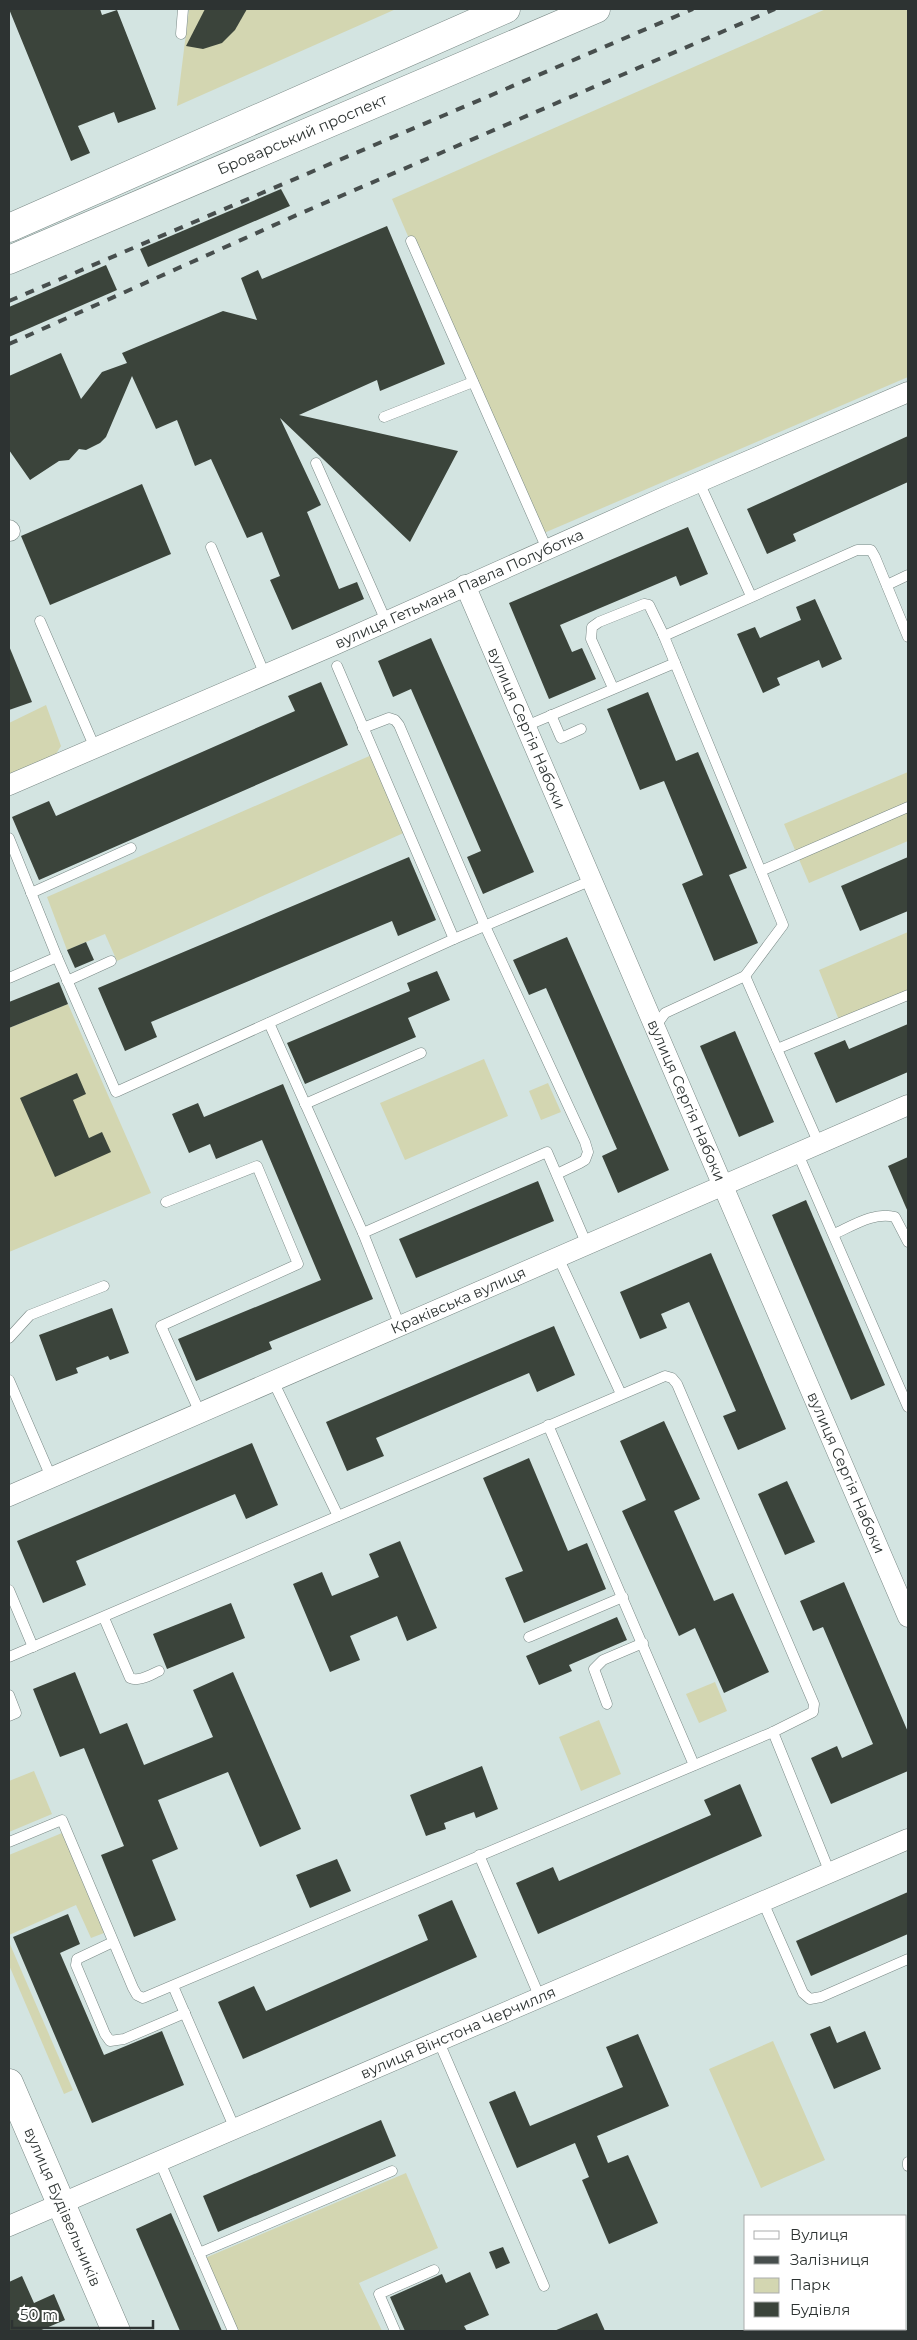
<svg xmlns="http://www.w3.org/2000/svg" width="917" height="2340" viewBox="0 0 917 2340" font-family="Montserrat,sans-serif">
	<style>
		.green { fill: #d3d6b1 }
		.building { fill: #3b443b }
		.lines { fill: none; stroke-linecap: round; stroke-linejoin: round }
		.lane-casing { stroke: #798885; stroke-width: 11 }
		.street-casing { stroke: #798885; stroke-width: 21 }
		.secondary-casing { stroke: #798885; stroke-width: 29 }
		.primary-casing { stroke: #798885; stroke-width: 29 }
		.lane { stroke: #fff; stroke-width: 10 }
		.street { stroke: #fff; stroke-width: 20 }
		.secondary { stroke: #fff; stroke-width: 28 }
		.primary { stroke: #fff; stroke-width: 28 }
		.rail { stroke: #474e4d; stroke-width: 4; stroke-dasharray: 9 9; stroke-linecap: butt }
		.labels { text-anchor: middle; stroke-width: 5; stroke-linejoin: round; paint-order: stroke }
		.street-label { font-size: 15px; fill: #2d3332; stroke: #fff }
	</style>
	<rect width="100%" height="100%" fill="#d3e4e1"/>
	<g class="green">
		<polygon points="189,9 396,9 177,106"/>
		<polygon points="826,9 908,9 908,377 537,536 392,199"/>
		<polygon points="46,705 61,746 56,754 9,774 9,723"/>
		<polygon points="374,754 408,831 117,961 105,934 67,950 47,897"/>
		<polygon points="908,772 908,841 809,883 784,824"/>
		<polygon points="908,932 908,991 839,1020 819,970"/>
		<polygon points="68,1004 151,1193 9,1252 9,1028"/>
		<polygon points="484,1059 508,1116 405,1160 380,1103"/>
		<polygon points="548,1083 561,1112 541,1120 529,1091"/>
		<polygon points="715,1682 727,1711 699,1723 686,1694"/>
		<polygon points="599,1720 621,1774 581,1791 559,1737"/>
		<polygon points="34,1771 52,1814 9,1832 9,1781"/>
		<polygon points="62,1833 104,1933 91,1938 76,1905 9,1935 9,1855"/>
		<polygon points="9,1942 73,2090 64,2094 9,1965"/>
		<polygon points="773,2041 825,2160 761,2188 709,2069"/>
		<polygon points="406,2173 438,2248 359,2283 382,2331 238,2331 205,2258"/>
	</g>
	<g class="building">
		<polygon points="9,9 100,9 102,15 117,10 156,109 118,123 114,112 78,126 90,153 71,161"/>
		<polygon points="205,9 247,9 235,30 222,43 203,49 186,46"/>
		<polygon points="281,189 290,206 148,267 140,249"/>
		<polygon points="387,226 445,364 380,391 377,380 299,415 458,451 410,542 280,418 321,505 307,512 339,589 357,582 364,599 292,630 270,580 280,576 262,532 247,538 211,459 195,466 177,420 156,429 132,376 106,437 100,443 86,450 79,449 69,460 59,461 30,480 9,450 9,376 61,353 81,399 102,372 127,363 122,353 223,311 257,320 241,278 258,270 262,279"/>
		<polygon points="106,265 117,290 9,337 9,307"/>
		<polygon points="908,436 908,482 793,534 796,541 767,554 747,509"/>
		<polygon points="142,484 171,554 50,605 21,536"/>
		<polygon points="688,527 708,574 680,586 676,576 560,625 572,652 582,648 596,679 549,699 509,603"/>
		<polygon points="815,599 842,659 822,668 819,660 777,678 780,685 763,693 737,634 755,627 760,638 801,620 796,607"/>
		<polygon points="431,638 534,872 483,894 467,857 481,851 411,689 393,697 378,661"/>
		<polygon points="9,646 32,702 9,710"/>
		<polygon points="321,682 348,745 39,880 12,817 49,801 56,816 202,752 295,711 288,696"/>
		<polygon points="648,692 676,761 698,752 747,868 729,875 758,943 714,961 682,884 703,875 664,781 640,790 607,709"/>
		<polygon points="409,857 436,920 398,936 392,921 151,1022 157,1037 125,1051 98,988"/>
		<polygon points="908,857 908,911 860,931 841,886"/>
		<polygon points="567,937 669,1170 618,1193 602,1156 617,1149 546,988 529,995 513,960"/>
		<polygon points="86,942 94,960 75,968 67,950"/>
		<polygon points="437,971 450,1000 408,1018 416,1037 305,1084 287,1043 410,991 407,983"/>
		<polygon points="59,982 68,1004 9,1028 9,1002"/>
		<polygon points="908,1024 908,1072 836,1103 814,1053 845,1040 849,1049"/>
		<polygon points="735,1031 774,1122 739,1137 700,1046"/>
		<polygon points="77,1073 86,1094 73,1100 89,1138 102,1132 111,1152 55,1177 20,1098"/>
		<polygon points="283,1084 373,1299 269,1342 272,1349 196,1381 178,1339 321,1280 262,1140 216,1159 210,1144 189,1153 172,1114 198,1103 204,1117"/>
		<polygon points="908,1157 908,1212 888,1166"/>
		<polygon points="538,1181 554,1221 416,1278 399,1239"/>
		<polygon points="806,1200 885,1385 851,1400 772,1215"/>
		<polygon points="711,1253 786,1429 738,1450 723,1416 736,1411 689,1302 661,1314 667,1328 640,1339 620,1292"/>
		<polygon points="112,1308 129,1353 110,1360 108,1356 76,1368 78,1373 56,1381 39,1335"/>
		<polygon points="554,1326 575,1375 537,1392 529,1373 376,1438 384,1456 347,1471 326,1422"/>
		<polygon points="664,1421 700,1499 674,1511 714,1601 733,1593 769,1672 724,1693 695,1628 679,1636 622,1511 646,1500 620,1441"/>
		<polygon points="252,1443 278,1505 246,1519 235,1494 76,1561 86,1585 43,1603 17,1541"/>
		<polygon points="529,1458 568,1551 587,1543 606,1589 524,1623 505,1578 523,1571 483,1478"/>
		<polygon points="787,1481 815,1542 785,1555 758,1494"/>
		<polygon points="400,1541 437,1628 407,1641 397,1616 350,1636 360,1660 330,1672 293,1584 322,1572 332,1596 379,1577 369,1554"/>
		<polygon points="844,1582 908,1732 908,1771 831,1804 811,1758 837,1746 842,1758 873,1744 823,1627 813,1631 800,1601"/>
		<polygon points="231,1603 245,1638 167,1669 153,1634"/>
		<polygon points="617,1617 627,1640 569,1665 572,1671 539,1685 526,1656"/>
		<polygon points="75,1672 100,1734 127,1723 144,1765 213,1737 193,1690 233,1672 301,1829 260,1847 228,1772 158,1800 178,1849 152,1860 176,1920 134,1937 101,1855 124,1846 84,1748 60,1757 33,1689"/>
		<polygon points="482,1766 498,1809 476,1818 474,1812 444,1823 446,1829 426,1836 410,1795"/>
		<polygon points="740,1784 762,1836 538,1934 516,1883 553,1867 559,1881 711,1815 704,1800"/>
		<polygon points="337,1859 351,1891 310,1908 296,1875"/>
		<polygon points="908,1892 908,1934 811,1976 796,1941"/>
		<polygon points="452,1900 477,1957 243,2059 218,2002 254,1986 266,2011 428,1940 418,1915"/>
		<polygon points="68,1914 80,1944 60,1953 104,2055 162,2031 184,2085 92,2123 13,1937"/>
		<polygon points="830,2026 837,2043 865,2031 881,2069 834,2089 810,2034"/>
		<polygon points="638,2034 669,2106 597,2136 608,2163 628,2155 658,2223 609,2244 582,2180 589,2177 575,2143 517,2168 489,2102 515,2091 530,2126 623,2087 606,2047"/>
		<polygon points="381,2120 396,2156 218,2232 203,2196"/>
		<polygon points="171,2213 182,2238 222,2331 180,2331 136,2229"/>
		<polygon points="503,2247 510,2263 496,2269 489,2252"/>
		<polygon points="470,2272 489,2315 464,2326 467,2331 405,2331 390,2297 442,2274 446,2283"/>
		<polygon points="22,2276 34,2303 54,2294 65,2320 39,2331 9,2331 9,2282"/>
		<polygon points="597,2313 605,2331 554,2331"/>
	</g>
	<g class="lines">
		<g class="lane-casing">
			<g id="lane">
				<polyline points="181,34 183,9"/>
				<polyline points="411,241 547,549"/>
				<polyline points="384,417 473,382"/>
				<polyline points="316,463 386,621"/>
				<polyline points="699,482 751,596"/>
				<polyline points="211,547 265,675"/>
				<polyline points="887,585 908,575"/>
				<polyline points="40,621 95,748"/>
				<polyline points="337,666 454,939"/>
				<polyline points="613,688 591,639 592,627 599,622 644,604 649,605 664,636 857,550 871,550 875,557 908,637"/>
				<polyline points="551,715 561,738 581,729"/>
				<polyline points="526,726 675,663"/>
				<polyline points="363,728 389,718 395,720 399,725 485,926 585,1142 588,1152 585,1160 580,1163 557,1174"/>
				<polyline points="9,838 57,957 116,1092 454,939 592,880"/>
				<polyline points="761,871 908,807"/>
				<polyline points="31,893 131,848"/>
				<polyline points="745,976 777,1049"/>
				<polyline points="9,978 57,957"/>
				<polyline points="67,981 111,961"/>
				<polyline points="269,1023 363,1233 400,1326"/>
				<polyline points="655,1027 665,1013 745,976 783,925 663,634"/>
				<polyline points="305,1104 421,1053"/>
				<polyline points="819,1144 777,1049 908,995"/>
				<polyline points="798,1154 908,1407"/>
				<polyline points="166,1202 257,1166 298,1264 161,1326 200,1413"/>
				<polyline points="363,1233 547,1152 587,1245"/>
				<path d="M834,1234C852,1226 875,1211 895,1217L908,1242"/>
				<polyline points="558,1257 621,1394"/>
				<polyline points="9,1338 30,1315 104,1286"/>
				<polyline points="9,1380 51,1477"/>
				<polyline points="273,1381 338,1516"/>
				<polyline points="548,1425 694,1765"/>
				<polyline points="9,1590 33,1647"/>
				<path d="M104,1618L130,1678C139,1682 150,1675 159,1671"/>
				<polyline points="529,1637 623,1597"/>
				<polyline points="9,1657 665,1376 672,1378 677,1384 814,1704 813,1712 773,1732 143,1998 137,1995 133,1988 62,1820 9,1842"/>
				<polyline points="9,1695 16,1713 9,1716"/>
				<polyline points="607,1704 594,1669 603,1660 643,1643"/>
				<polyline points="773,1732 830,1873"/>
				<polyline points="479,1855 540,1998"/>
				<polyline points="763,1902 803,1993 810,1999 821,1997 908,1959"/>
				<polyline points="113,1942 77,1959 76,1965 105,2034 110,2041 124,2039 185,2013"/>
				<polyline points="173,1986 235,2129"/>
				<polyline points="439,2042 544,2286"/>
				<polyline points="160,2162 199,2253 392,2171"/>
				<polyline points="908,2162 908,2166"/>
				<polyline points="199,2253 233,2331"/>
				<polyline points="395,2331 379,2294 434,2270"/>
			</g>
		</g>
		<g class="street-casing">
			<g id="street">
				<polyline points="9,530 10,531"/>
				<path id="s1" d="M465,585L908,1617"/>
				<path id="s2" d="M9,785L334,645L669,495L908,392"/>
				<path id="s3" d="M9,1496L908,1105"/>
				<path id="s4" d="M9,2226L908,1839"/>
			</g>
		</g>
		<g class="secondary-casing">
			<g id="secondary">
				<path id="s5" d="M9,2083L116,2331"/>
			</g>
		</g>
		<g class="primary-casing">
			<g id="primary">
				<polyline points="9,228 506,9"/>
				<path id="s6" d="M9,260L596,9"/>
			</g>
		</g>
		<use href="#lane" class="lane"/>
		<use href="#street" class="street"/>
		<use href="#secondary" class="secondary"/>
		<use href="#primary" class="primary"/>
		<g class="rail">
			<polyline points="9,301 693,9"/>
			<polyline points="9,344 299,214 775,9"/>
		</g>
	</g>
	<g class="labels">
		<g class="street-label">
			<text dy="5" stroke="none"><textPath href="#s6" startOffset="319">Броварський проспект</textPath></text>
			<text dy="5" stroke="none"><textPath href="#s2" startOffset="491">вулиця Гетьмана Павла Полуботка</textPath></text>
			<text dy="5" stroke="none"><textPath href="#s1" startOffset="156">вулиця Сергія Набоки</textPath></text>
			<text dy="5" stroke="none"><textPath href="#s1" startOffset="561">вулиця Сергія Набоки</textPath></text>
			<text dy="5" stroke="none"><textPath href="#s3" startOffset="490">Краківська вулиця</textPath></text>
			<text dy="5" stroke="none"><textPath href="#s1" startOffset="966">вулиця Сергія Набоки</textPath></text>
			<text dy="5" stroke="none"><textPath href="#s4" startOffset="489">вулиця Вінстона Черчилля</textPath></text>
			<text dy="5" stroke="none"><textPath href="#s5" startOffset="135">вулиця Будівельників</textPath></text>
		</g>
	</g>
	<rect width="917" height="2340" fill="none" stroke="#2d3332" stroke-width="20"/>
	<rect x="744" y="2215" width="162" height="115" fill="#ffffff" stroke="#abadad"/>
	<rect x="754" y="2231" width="25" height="8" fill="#ffffff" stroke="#abadad"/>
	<text x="790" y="2240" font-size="15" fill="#2d3332">Вулиця</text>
	<rect x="754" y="2256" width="25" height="8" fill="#474e4d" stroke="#abadad"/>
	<text x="790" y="2265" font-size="15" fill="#2d3332">Залізниця</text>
	<rect x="754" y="2278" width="25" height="15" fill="#d3d6b1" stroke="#abadad"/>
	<text x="790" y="2290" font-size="15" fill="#2d3332">Парк</text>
	<rect x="754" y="2302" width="25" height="15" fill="#3b443b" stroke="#abadad"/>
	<text x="790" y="2315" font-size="15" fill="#2d3332">Будівля</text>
	<path d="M12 2320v8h141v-8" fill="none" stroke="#2d3332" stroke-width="2.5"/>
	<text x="20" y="2320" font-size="15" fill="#2d3332" stroke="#ffffff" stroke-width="4" paint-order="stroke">50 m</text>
</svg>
